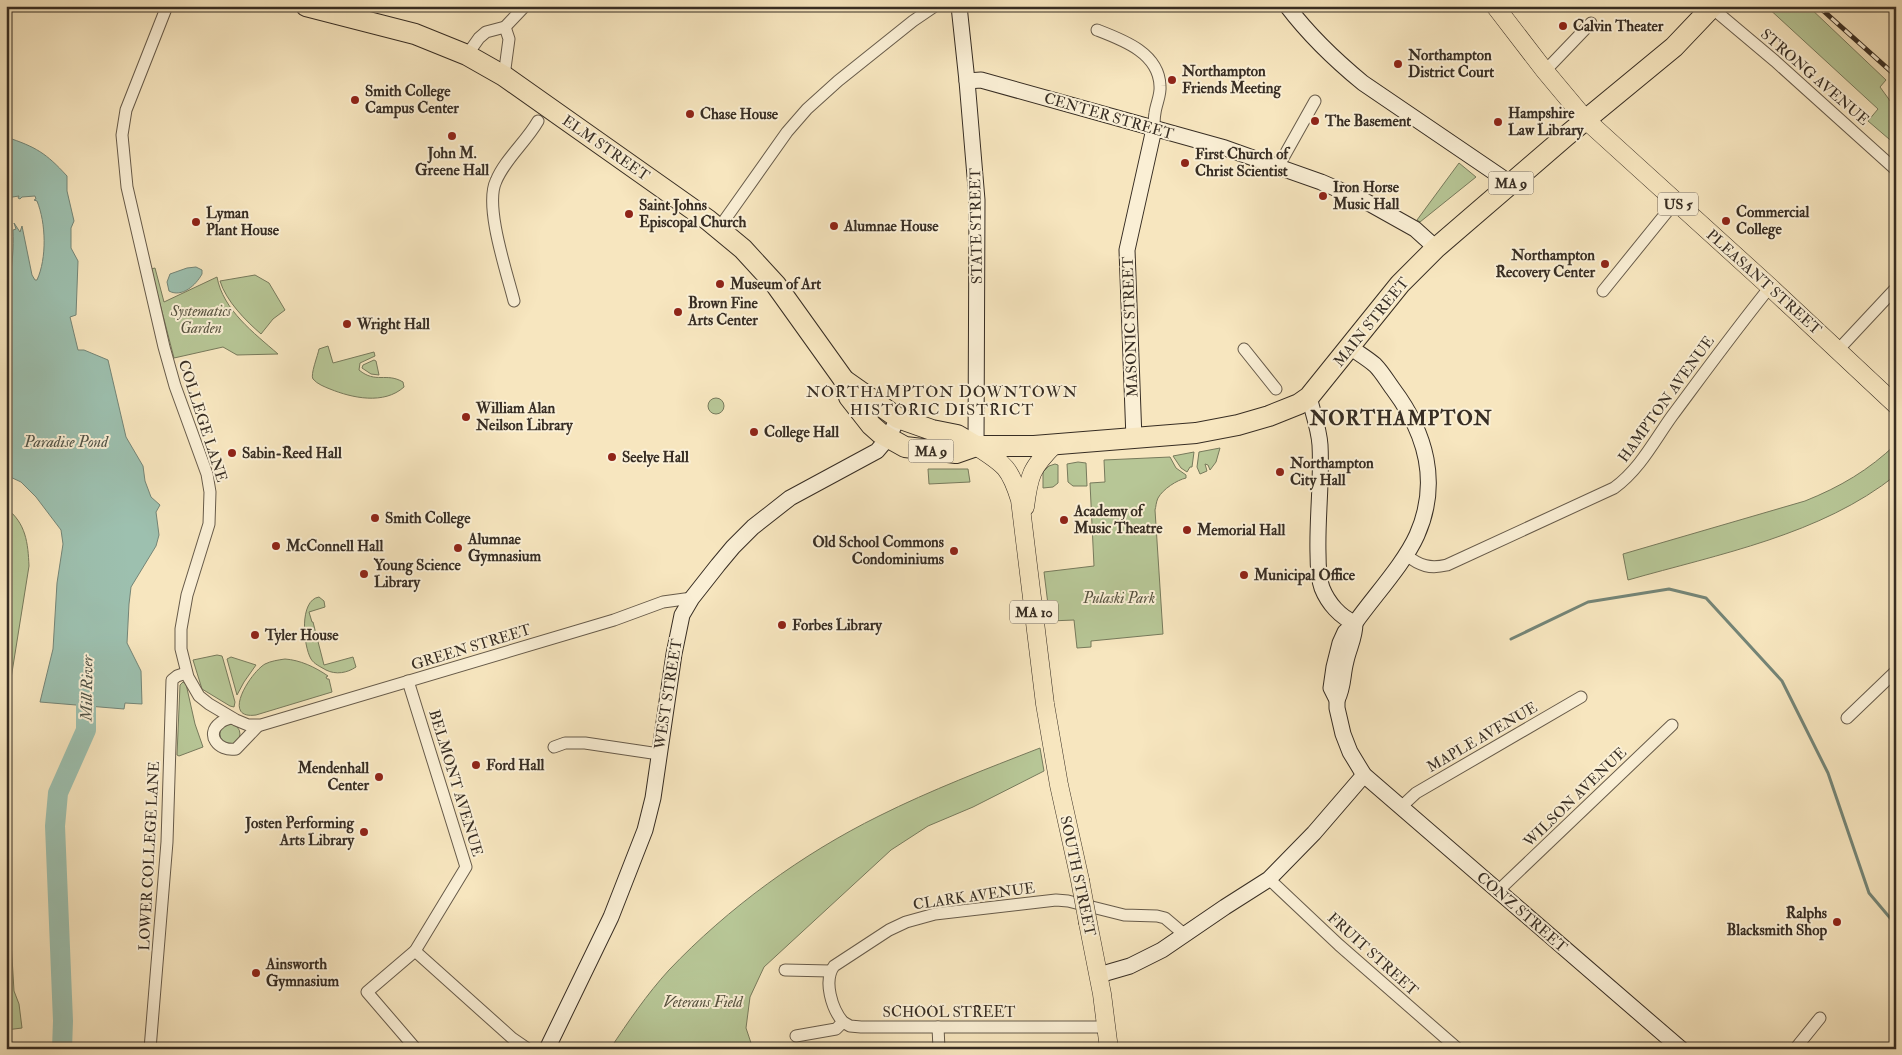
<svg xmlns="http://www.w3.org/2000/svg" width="1902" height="1055" viewBox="0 0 1902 1055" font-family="'IM FELL Double Pica',serif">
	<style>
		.green { fill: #b7c696; stroke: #777a5c }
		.water { fill: #9dc0af; stroke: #748577 }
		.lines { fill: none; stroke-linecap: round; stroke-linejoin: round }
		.stream { stroke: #748577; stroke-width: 3 }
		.river { stroke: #9dc0af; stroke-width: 20 }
		.street-casing { stroke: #675b4a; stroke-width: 13 }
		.secondary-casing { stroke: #372d23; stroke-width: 17 }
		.primary-casing { stroke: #372d23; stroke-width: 19 }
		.highway-casing { stroke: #372d23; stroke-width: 22 }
		.street { stroke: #faefd5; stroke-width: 11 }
		.secondary { stroke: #faefd5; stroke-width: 15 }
		.primary { stroke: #f7e6bf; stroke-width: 18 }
		.highway { stroke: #f7e6bf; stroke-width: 20 }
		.rail-casing { stroke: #372d23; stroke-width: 5 }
		.rail { stroke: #faefd5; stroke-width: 3; stroke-dasharray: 9; stroke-linecap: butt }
		.primary-bridge-casing { stroke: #372d23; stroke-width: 19; stroke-linecap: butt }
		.primary-bridge { stroke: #f7e6bf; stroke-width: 18 }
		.poi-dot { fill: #8f2418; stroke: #faefd5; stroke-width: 2 }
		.labels { text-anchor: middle; stroke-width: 4; stroke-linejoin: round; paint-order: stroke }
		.shield { fill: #faefd5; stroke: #726758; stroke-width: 1 }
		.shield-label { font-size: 14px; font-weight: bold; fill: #372d23 }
		.poi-label { font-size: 15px; font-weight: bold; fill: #372d23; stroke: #faefd5; text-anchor: start }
		.street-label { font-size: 15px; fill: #372d23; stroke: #faefd5 }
		.park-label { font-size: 15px; font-style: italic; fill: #575340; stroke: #faefd5 }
		.neighbourhood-label { font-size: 16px; letter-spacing: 1px; fill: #372d23; stroke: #faefd5 }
		.water-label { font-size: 16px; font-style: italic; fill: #505246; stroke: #faefd5 }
		.district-label { font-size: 20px; font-weight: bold; letter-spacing: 1px; fill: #372d23; stroke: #faefd5 }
	</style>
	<rect width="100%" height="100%" fill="#f7e6bf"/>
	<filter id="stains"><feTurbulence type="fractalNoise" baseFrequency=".004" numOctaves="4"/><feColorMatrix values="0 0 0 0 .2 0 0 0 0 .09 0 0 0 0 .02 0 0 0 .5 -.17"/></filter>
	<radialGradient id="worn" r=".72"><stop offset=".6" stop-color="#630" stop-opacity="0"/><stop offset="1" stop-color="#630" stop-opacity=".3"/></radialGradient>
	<g class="green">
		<polygon points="1766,6 1808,6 1886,80 1880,87 1896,109 1896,145 1868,121 1878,109"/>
		<polygon points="1459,163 1476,177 1420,222 1417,220"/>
		<path d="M155,268L164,302L217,277C223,310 254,333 278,354L237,355L223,347L174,358L151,269Z"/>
		<path d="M255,275L269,283L285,310L273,319L261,334C246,321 226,301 220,281Z"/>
		<path d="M328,346L333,363L374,352L375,356L360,363L359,370C376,384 386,372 403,382L404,387C384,405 352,398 330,389C325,387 317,384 313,379C310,375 318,355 319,349Z"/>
		<polygon points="374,360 376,361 379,375 371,374 362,368 363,365"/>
		<circle cx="716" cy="406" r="8"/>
		<path d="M1896,444V475C1821,535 1719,554 1628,580L1623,554L1805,501C1840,487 1869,470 1896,444Z"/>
		<polygon points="1220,448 1216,462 1210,470 1208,465 1205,464 1207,471 1200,474 1197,467 1199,452"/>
		<polygon points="1194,452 1192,467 1190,467 1187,472 1181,468 1173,456"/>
		<path d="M1170,457L1176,468L1186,475V478C1177,480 1163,489 1158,498C1156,502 1156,507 1155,510L1163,634L1091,641V647L1077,648L1074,620L1050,621L1044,572L1094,566L1090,483L1105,482L1104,460Z"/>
		<polygon points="1078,462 1086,463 1087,486 1073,486 1068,482 1067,464"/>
		<polygon points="1055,464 1058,465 1058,483 1053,487 1043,488 1043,472 1049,466"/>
		<polygon points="928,469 968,469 970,482 929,484"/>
		<path d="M6,508C26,523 28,543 29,566L6,710Z"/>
		<path d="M319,597L324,601L325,607L309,612L312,622H313L324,665L353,657L356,667C347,673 336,675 326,670C321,667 314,664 311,659C303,645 299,600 319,597Z"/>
		<polygon points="217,655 222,656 223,659 235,702 234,707 230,706 202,689 193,660"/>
		<polygon points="231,657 256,665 244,682 237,695 227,659"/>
		<path d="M285,659C300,660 315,667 328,676L326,677L327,679H329L332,692L256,715C220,720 251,672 265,664C271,661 278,660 285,659Z"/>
		<polygon points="183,682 186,684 195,724 203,747 179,756 177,755 180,685"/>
		<circle cx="230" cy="734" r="10"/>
		<path d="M1040,748L1044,771L973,807L928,826L891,850L764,967L750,997L746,1028L753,1049H610C628,1022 647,994 669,970C728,908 802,854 879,816C931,790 986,769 1040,748Z"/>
		<polygon points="6,858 14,991 19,1004 22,1028 6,1030"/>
	</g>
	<g class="water">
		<path d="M6,137C36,147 46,153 67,176V191L74,221L71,228V248L78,261L76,315L70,317L78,350H84L108,360L126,437L143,466L145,481L151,497L160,505L156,512L159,535L156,546L131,587L129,604L127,643L141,671L142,704L125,703L124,709L40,702L53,649L57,583L63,544L61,530L36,497L21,482L6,475V311C10,303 8,294 9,284C12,266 14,248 13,230L16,229L14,223L20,232L22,226L32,275L35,280H37C47,258 46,223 37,201L34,200L36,199L35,196L22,197L20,199L18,198L19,196L6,198Z"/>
		<path d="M196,267L202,270V274C196,285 182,298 169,291L167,282L170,274L187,268Z"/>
	</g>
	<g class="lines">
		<polyline class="stream" points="1511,639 1588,602 1669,589 1706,598 1782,681 1828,773 1869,893 1896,925"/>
		<polyline class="river" points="62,1049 63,1021 55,826 58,793 86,730 86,678"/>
		<g class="street-casing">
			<g id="street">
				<polyline points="167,6 126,110 122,135 127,187 164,347 175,386 207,474 210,492 209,524 187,595 181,629 181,649 188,677 199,696 209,704 236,720 248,725 261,725 614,620 663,602 692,598"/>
				<polyline points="1712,8 1775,61 1896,170"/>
				<path d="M1097,30C1123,40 1159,53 1160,86C1161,95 1156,104 1155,113C1154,118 1154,124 1154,129"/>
				<polyline points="467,55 479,38 486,32 505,27 525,6"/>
				<polyline points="1545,71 1591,23"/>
				<polyline points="504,76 509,39 505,27"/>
				<polyline points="1278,167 1315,101"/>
				<polyline points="719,228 787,132 807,109 838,81 913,21 935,6"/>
				<polyline points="1603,291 1675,202"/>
				<path d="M514,301C507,273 484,206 496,181C505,159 526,142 538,121"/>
				<polyline points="1244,349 1276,389"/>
				<polyline points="1838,350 1896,288"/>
				<path d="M1406,555C1420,566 1430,569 1447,565L1614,488C1640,469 1654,441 1672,416C1704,373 1736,329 1770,287"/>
				<polyline points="408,681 466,867 415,951 367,992 416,1049"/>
				<path d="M231,718C228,719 223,720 220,723C205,734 218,752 236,749L258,726"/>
				<polyline points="1847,718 1896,671"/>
				<polyline points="554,747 565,743 585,743 659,754"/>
				<polyline points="1401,807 1416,793 1581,697"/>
				<polyline points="1269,879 1339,945 1458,1049"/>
				<polyline points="1498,891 1672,725"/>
				<polyline points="415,951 512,1038 528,1049"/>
				<polyline points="785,970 830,971"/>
				<path d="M843,1022C832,1009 823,981 834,966L889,930L906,922L935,914L1056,900L1068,901L1124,915L1157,916L1165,918L1185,935"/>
				<polyline points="938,1027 939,1049"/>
				<polyline points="796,1036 836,1029 843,1022 850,1026 861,1027 1107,1027"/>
				<polyline points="150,1049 167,842 172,680 177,676 186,673"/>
				<polyline points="1795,1049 1820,1018"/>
			</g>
		</g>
		<g class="secondary-casing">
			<g id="secondary">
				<polyline points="959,6 967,81 977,200 976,446"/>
				<path d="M1287,6C1309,35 1335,60 1363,83L1510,183"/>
				<polyline points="967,81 981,80 1225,148 1321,182 1365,201 1415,229 1436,248"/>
				<path d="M1350,347C1358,353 1367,358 1375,365C1382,372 1387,381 1393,389C1426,433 1440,483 1417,535C1404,564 1374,596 1355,623L1345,632L1340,643L1334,667L1331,688L1337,700V708L1343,734L1350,752L1364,775L1681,1049"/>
				<path d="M1309,397C1313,413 1319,429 1320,445C1322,481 1317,517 1318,553C1318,564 1318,577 1322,588C1328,603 1340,617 1355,623"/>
				<polyline points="1134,439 1127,250 1154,129"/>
				<path d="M1337,700C1344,686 1342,676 1346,661C1349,647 1355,638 1355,623"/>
				<polyline points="1099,975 1130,966 1162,950 1225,907 1269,879 1314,833 1364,775"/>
				<polyline points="547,1049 611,917 645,830 653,798 674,654 682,615 692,598 718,565 733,547 753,527 790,498 877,451 888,438 898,418"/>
			</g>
		</g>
		<g class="primary-casing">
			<g id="primary">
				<polyline points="1495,6 1545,71 1586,120 1770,287 1896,405"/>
				<path d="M976,446C1004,464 1010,467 1020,500L1045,704L1059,785L1080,880"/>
				<path d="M1025,507C1029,475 1031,468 1055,444"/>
				<polyline points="1088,923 1102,994 1109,1049"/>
			</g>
		</g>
		<g class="highway-casing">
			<g id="highway">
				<polyline points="306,6 415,34 467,55 504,76 708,220 743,249 776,285 844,380 898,418 932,430 957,435 976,446"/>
				<polyline points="844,380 849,397 871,425 880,433 905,447 948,452 956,453 976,446 1034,446 1196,433 1238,425 1269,416 1299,404 1309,397 1400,284 1436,248 1566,136 1674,47 1713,6"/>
			</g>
		</g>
		<use href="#street" class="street"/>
		<use href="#secondary" class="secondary"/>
		<use href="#primary" class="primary"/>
		<use href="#highway" class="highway"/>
		<g class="rail-casing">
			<polyline id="rail" points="1818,6 1896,76"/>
		</g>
		<use href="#rail" class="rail"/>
		<g class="primary-bridge-casing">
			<polyline id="primary-bridge" points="1080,880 1088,923"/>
		</g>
		<use href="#primary-bridge" class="primary-bridge"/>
	</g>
	<g class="poi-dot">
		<circle cx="1563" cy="26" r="5"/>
		<circle cx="1398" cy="64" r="5"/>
		<circle cx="1172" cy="80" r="5"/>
		<circle cx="355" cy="100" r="5"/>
		<circle cx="690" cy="114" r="5"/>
		<circle cx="1315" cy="121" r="5"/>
		<circle cx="1498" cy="122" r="5"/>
		<circle cx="452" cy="136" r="5"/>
		<circle cx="1185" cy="163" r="5"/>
		<circle cx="1323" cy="196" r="5"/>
		<circle cx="629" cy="214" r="5"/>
		<circle cx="1726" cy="221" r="5"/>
		<circle cx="196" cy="222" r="5"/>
		<circle cx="834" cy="226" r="5"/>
		<circle cx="1605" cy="264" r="5"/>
		<circle cx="720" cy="284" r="5"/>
		<circle cx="678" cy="312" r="5"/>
		<circle cx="347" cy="324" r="5"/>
		<circle cx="466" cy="417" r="5"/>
		<circle cx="754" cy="432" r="5"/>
		<circle cx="232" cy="453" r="5"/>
		<circle cx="612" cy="457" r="5"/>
		<circle cx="1280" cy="472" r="5"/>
		<circle cx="375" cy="518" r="5"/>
		<circle cx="1064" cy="520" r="5"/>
		<circle cx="1187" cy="530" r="5"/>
		<circle cx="276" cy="546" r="5"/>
		<circle cx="458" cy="548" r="5"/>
		<circle cx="954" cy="551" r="5"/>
		<circle cx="364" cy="574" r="5"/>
		<circle cx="1244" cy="575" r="5"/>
		<circle cx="782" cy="625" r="5"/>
		<circle cx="255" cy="635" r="5"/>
		<circle cx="476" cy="765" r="5"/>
		<circle cx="379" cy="777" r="5"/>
		<circle cx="364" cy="832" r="5"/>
		<circle cx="1837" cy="922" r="5"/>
		<circle cx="256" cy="973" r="5"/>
	</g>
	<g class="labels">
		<g class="shield">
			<rect x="1488.5" y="171.5" width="45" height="23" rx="4"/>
			<rect x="1658" y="192.5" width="40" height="23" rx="4"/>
			<rect x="908.5" y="439.5" width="45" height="23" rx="4"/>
			<rect x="1010" y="600.5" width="48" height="23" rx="4"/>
		</g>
		<g class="shield-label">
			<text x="1511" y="188">MA 9</text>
			<text x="1678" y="209">US 5</text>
			<text x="931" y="456">MA 9</text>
			<text x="1034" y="617">MA 10</text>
		</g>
		<g class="poi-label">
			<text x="1573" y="31">Calvin Theater</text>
			<text x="1408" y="60">Northampton<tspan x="1408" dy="17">District Court</tspan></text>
			<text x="1182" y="76">Northampton<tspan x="1182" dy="17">Friends Meeting</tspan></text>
			<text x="365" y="96">Smith College<tspan x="365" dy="17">Campus Center</tspan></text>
			<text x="1508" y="118">Hampshire<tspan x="1508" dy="17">Law Library</tspan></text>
			<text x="700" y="119">Chase House</text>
			<text x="1325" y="126">The Basement</text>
			<text x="452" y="158" text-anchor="middle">John M.<tspan x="452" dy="17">Greene Hall</tspan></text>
			<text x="1195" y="159">First Church of<tspan x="1195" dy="17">Christ Scientist</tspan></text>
			<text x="1333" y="192">Iron Horse<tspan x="1333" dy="17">Music Hall</tspan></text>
			<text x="639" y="210">Saint Johns<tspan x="639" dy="17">Episcopal Church</tspan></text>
			<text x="1736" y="217">Commercial<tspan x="1736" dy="17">College</tspan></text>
			<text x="206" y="218">Lyman<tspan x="206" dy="17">Plant House</tspan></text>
			<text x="844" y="231">Alumnae House</text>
			<text x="1595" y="260" text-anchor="end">Northampton<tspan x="1595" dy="17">Recovery Center</tspan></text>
			<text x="730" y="289">Museum of Art</text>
			<text x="688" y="308">Brown Fine<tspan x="688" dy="17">Arts Center</tspan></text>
			<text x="357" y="329">Wright Hall</text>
			<text x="476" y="413">William Alan<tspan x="476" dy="17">Neilson Library</tspan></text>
			<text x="764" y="437">College Hall</text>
			<text x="242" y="458">Sabin-Reed Hall</text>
			<text x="622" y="462">Seelye Hall</text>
			<text x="1290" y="468">Northampton<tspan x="1290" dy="17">City Hall</tspan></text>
			<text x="1074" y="516">Academy of<tspan x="1074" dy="17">Music Theatre</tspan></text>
			<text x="385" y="523">Smith College</text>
			<text x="1197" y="535">Memorial Hall</text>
			<text x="468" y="544">Alumnae<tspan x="468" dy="17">Gymnasium</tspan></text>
			<text x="944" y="547" text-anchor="end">Old School Commons<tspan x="944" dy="17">Condominiums</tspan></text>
			<text x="286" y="551">McConnell Hall</text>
			<text x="374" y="570">Young Science<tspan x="374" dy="17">Library</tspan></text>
			<text x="1254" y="580">Municipal Office</text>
			<text x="792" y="630">Forbes Library</text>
			<text x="265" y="640">Tyler House</text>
			<text x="486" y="770">Ford Hall</text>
			<text x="369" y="773" text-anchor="end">Mendenhall<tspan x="369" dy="17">Center</tspan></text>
			<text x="354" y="828" text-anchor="end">Josten Performing<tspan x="354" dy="17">Arts Library</tspan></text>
			<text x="1827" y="918" text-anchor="end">Ralphs<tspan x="1827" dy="17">Blacksmith Shop</tspan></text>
			<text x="266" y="969">Ainsworth<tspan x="266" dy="17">Gymnasium</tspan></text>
		</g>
		<g class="street-label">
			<text transform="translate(1815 77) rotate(41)" y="5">STRONG AVENUE</text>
			<text transform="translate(1109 116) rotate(16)" y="5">CENTER STREET</text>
			<text transform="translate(606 148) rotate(35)" y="5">ELM STREET</text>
			<text transform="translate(976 226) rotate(-91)" y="5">STATE STREET</text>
			<text transform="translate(1764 282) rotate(42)" y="5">PLEASANT STREET</text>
			<text transform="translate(1371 322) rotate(-51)" y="5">MAIN STREET</text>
			<text transform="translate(1130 327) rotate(-92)" y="5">MASONIC STREET</text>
			<text transform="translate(1666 399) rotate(-54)" y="5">HAMPTON AVENUE</text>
			<text transform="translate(203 421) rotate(72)" y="5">COLLEGE LANE</text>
			<text transform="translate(471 647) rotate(-17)" y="5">GREEN STREET</text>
			<text transform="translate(668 694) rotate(-81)" y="5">WEST STREET</text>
			<text transform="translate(1482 737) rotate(-30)" y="5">MAPLE AVENUE</text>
			<text transform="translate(456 783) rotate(73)" y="5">BELMONT AVENUE</text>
			<text transform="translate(1575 797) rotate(-44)" y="5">WILSON AVENUE</text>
			<text transform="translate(149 856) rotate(-87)" y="5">LOWER COLLEGE LANE</text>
			<text transform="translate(1078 876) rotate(78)" y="5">SOUTH STREET</text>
			<text transform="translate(974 896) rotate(-8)" y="5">CLARK AVENUE</text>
			<text transform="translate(1522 912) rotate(41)" y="5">CONZ STREET</text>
			<text transform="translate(1373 954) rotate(42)" y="5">FRUIT STREET</text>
			<text x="949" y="1017">SCHOOL STREET</text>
		</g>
		<g class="park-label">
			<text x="201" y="316">Systematics<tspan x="201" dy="17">Garden</tspan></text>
			<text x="1119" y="603">Pulaski Park</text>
			<text x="703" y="1007">Veterans Field</text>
		</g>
		<g class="neighbourhood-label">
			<text x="942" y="397">NORTHAMPTON DOWNTOWN<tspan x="942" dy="18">HISTORIC DISTRICT</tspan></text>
		</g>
		<g class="water-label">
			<text x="66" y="447">Paradise Pond</text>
			<text transform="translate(86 688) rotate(-89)" y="6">Mill River</text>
		</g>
		<g class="district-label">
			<text x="1401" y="425">NORTHAMPTON</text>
		</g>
	</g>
	<rect width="1902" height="1055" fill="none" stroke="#f7e6bf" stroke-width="25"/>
	<rect x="8" y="8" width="1887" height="1040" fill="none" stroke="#372d23" stroke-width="2.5"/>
	<rect x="12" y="12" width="1877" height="1030" fill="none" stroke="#372d23"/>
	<rect width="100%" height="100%" filter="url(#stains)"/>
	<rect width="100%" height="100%" fill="url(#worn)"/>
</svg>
